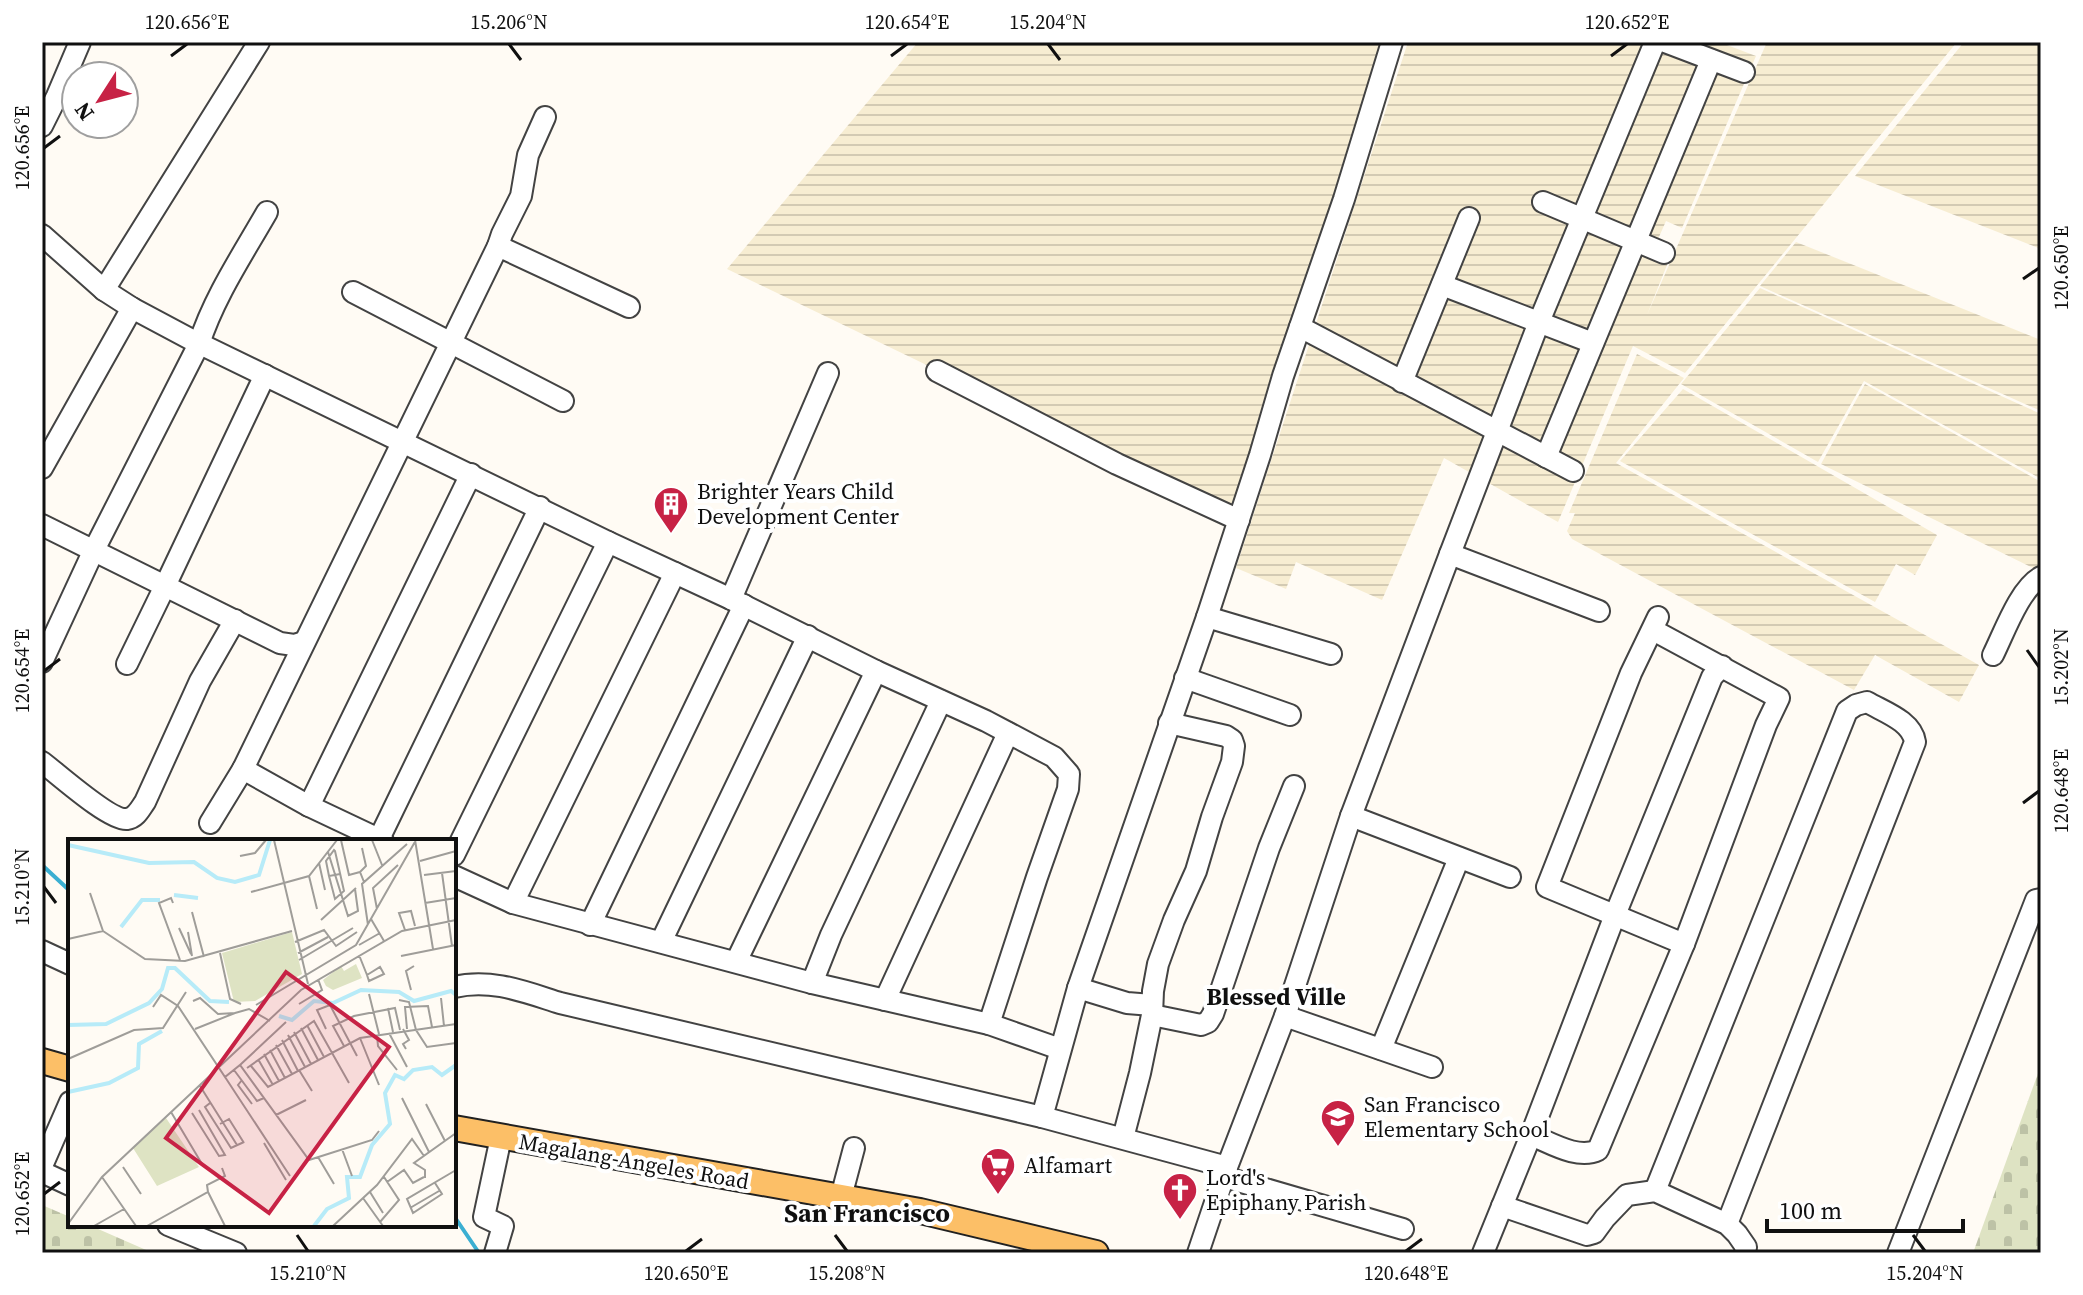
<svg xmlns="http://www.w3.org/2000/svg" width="2083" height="1295" viewBox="0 0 2083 1295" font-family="'Source Serif 4',serif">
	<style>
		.farmland { fill: url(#farmland-rules) }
		.cemetery { fill: url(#cemetery-stones) }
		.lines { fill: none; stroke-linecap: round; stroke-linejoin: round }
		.stream { stroke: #3bafd2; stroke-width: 4 }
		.minor-casing { stroke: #434343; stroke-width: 24 }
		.major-casing { stroke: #212121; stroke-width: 28 }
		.minor { stroke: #fff; stroke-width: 20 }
		.major { stroke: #fcbf67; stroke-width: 24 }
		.ticks { fill: none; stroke: #101010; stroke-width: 3 }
		.labels { text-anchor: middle; stroke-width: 8; stroke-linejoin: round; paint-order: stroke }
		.poi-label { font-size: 22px; fill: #101010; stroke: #fff; text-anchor: start }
		.street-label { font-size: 22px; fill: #101010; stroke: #fff }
		.neighbourhood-label { font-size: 24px; font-weight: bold; fill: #101010; stroke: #fff }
		.quarter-label { font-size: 26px; font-weight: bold; fill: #101010; stroke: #fff }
		.inset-river { fill: none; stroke: #b7ebf8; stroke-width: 4 }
		.inset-road { fill: none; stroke: #9f9d99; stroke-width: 2 }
		.view { fill: #c72245; fill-opacity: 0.15; stroke: #c72245; stroke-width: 4 }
		.inset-edge { fill: none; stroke: #101010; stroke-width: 4 }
		.neatline { fill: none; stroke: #101010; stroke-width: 3 }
		.ticks-label { font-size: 20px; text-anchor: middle; fill: #101010 }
	</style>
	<defs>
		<pattern id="farmland-rules" width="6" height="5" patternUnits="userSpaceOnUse" patternTransform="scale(2)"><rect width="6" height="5" fill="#f7edd2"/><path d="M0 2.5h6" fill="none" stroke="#d3cab3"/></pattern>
		<pattern id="cemetery-stones" width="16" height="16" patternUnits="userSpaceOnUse" patternTransform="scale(2)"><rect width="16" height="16" fill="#dee3c3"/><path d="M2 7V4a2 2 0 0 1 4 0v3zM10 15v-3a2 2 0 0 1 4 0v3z" fill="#bdc2a6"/></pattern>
	</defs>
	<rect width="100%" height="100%" fill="#fffbf4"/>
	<g class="farmland">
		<polygon points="918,42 1387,42 1339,212 1231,507 1120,458 727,269"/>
		<polygon points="1408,42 1719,42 1756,56 1682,228 1666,221 1655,246 1671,255 1647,315 1767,42 1957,42 1685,373 1633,346 1558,522 1444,458 1382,600 1296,562 1286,589 1236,568"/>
		<polygon points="1964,42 2041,42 2041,249 1855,176"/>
		<polygon points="1796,242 2041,340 2041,411 1760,286"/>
		<polygon points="1760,288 2041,414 2041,479 1864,381 1818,462 1681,384"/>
		<polygon points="1637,354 1684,378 1616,463 1979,665 1959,702 1875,655 1854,690 1572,539 1567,531 1575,513 1569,513"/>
		<polygon points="1865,384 2041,482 2041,572 1821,464"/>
		<polygon points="1683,389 1937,535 1915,575 1896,564 1875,602 1620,461"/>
	</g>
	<g class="cemetery">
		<polygon points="2041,1065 2041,1253 1973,1253"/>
		<polygon points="42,1205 70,1217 70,1225 89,1225 153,1253 42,1253"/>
	</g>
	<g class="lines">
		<g class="stream">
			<polyline points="42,865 70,891"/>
			<polyline points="454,1216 479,1253"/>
		</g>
		<g class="minor-casing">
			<g id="minor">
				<polyline points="1665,42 1744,72"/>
				<polyline points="42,126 57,96 80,42"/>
				<polyline points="1543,202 1664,253"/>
				<polyline points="42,235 104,290 132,308 192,340 608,542 731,599 876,671 986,721 1054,757 1069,774 1068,789 1037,877 989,1024"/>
				<polyline points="498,246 629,307"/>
				<polyline points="1442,285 1593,343"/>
				<polyline points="104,290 259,42"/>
				<polyline points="353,292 563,401"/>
				<polyline points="1300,327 1573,471"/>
				<polyline points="937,371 1117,464 1239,520"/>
				<polyline points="1402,382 1469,218"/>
				<polyline points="1546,457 1711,60"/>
				<polyline points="42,468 132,308"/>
				<polyline points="42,525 165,586 265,375"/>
				<polyline points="1450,554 1599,611"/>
				<polyline points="731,599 828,373"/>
				<polyline points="1207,617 1331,654"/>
				<polyline points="1658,617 1631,673 1547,887 1684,944"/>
				<path d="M1993,655C2004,633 2020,588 2041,577"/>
				<path d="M42,662L93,552L199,344C214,297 243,254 267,212"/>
				<polyline points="127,664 165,586 280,643 294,645 304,642"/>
				<polyline points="1185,678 1290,715"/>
				<path d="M42,762C58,774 110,821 127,819C136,818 140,809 145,802L200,681L235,620"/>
				<polyline points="309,806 471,474"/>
				<polyline points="1351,816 1510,877"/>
				<polyline points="210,823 243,769"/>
				<polyline points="379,839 540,507"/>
				<polyline points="383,841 309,806 243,769 498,246 502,234 521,196 528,155 545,117"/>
				<polyline points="454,855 608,542"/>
				<polyline points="454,876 513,903 812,983 989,1024 1060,1049"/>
				<polyline points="513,903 675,573"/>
				<polyline points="590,925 744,605"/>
				<polyline points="661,942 808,636"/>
				<polyline points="42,951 70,964"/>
				<polyline points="736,962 876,671"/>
				<polyline points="812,983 831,935 941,701"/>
				<path d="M454,987C491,978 525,992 560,1003L1042,1117"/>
				<polyline points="1078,988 1127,1003 1152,1005"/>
				<polyline points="885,1000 1008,733"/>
				<polyline points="1152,1015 1201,1025 1208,1022 1213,1014 1269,848 1294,786"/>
				<polyline points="1285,1016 1432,1067"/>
				<polyline points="1381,1049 1459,858"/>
				<path d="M1531,1135C1551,1143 1578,1160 1598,1150L1684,944L1766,725L1779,698L1653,630"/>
				<polyline points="1123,1138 1140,1073 1152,1015 1153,991 1158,964 1174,920 1196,871 1212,817 1232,762 1234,746 1232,740 1226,736 1169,723"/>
				<polyline points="42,1166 70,1102"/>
				<polyline points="1227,1167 1285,1016 1351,816 1450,554 1539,322 1655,42"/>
				<polyline points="42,1172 70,1185"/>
				<polyline points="1224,1177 1403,1229"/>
				<path d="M1655,1191L1847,711L1856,705L1867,702C1884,712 1912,721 1915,742L1727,1224"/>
				<polyline points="841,1197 854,1148"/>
				<polyline points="1502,1206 1587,1235 1594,1233 1605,1218 1627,1195 1655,1191 1727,1224 1737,1234 1746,1247 1745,1253"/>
				<polyline points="168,1225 236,1253"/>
				<polyline points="495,1253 503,1226 484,1217 501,1137"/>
				<polyline points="1198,1253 1227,1167 1042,1117 1078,988 1207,617 1260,455 1283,376 1344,199 1392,42"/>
				<polyline points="1483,1253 1531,1135 1615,915 1712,677 1722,666"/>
				<polyline points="1898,1253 2036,900 2041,899"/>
			</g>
		</g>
		<g class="major-casing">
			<g id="major">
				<polyline points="42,1061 70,1069"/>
				<polyline points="454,1128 920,1211 1096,1253"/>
			</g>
		</g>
		<use href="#minor" class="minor"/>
		<use href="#major" class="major"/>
	</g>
	<path class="ticks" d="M509,44L521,60M1048,44L1060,60M171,56L187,44M891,56L907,44M1611,56L1627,44M44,148L60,136M2023,279L2039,268M2027,650L2039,667M44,671L60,659M2023,803L2039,791M44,887L56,903M44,1194L60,1182M297,1235L308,1251M835,1235L847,1251M1913,1235L1925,1251M686,1251L702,1239M1406,1251L1422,1239"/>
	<defs>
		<g id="building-pin" transform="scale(1.8)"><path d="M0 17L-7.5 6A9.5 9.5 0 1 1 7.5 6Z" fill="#c72245" stroke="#fff"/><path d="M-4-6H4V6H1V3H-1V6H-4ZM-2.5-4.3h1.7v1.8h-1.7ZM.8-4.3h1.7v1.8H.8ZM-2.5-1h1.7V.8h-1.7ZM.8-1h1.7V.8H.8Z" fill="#fff"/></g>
		<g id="school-pin" transform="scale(1.8)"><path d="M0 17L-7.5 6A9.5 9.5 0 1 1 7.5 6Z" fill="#c72245" stroke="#fff"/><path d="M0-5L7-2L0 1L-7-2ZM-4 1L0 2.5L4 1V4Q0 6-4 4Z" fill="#fff"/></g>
		<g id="supermarket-pin" transform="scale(1.8)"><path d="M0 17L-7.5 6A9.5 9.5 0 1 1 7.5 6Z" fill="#c72245" stroke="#fff"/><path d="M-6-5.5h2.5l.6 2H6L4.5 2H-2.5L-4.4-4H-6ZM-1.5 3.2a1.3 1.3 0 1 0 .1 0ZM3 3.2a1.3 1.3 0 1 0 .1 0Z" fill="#fff"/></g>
		<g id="church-pin" transform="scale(1.8)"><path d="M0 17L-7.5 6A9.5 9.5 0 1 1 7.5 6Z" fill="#c72245" stroke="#fff"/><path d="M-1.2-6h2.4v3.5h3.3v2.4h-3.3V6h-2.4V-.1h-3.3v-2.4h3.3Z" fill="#fff"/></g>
	</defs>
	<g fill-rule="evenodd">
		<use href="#building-pin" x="671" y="504"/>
		<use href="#school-pin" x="1338" y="1117"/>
		<use href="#supermarket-pin" x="998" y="1165"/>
		<use href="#church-pin" x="1180" y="1190"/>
	</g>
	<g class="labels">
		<g class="poi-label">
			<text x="697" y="499">Brighter Years Child<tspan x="697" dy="25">Development Center</tspan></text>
			<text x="1364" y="1112">San Francisco<tspan x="1364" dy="25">Elementary School</tspan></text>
			<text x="1024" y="1173">Alfamart</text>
			<text x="1206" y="1185">Lord's<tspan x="1206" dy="25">Epiphany Parish</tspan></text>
		</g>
		<g class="street-label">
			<text transform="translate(634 1161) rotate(10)" y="8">Magalang-Angeles Road</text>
		</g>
		<g class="neighbourhood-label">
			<text x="1276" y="1005">Blessed Ville</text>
		</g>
		<g class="quarter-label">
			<text x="867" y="1222">San Francisco</text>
		</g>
	</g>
	<g transform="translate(68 839)">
		<rect width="388" height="388" fill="#fffbf4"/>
		<path d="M224,93L234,135L187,162L166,163L154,114ZM288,125L294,139L265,151L258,147L255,141L273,127L276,132ZM98,279L131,328L89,347L65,309Z" fill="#dee3c3"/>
		<path class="inset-river" d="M0,6L81,24L126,23L149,39L167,43L191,36L202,1M106,56L130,59M53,88L74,61H92M211,177L224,181L246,162L265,164L293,151L331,153L346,162L383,152L388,156M0,186L38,185L81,164L94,150L100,129H107L142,162L161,163M0,253L41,244L70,229L71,205L94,192M246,387L259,370L281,359L279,338H292L304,306L322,285L317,254L327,236L336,240L345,231L364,228L374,236L388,226"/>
		<path class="inset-road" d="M206,1L240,145M273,1L281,36L292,33L296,43M304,1L314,26M347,1L365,110M260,13L280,77L290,72L287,50M172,17L187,14L198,1M352,22L388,12M251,24L257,51M292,33L298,27L294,9M374,34L384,107M356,36L388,32M241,37L249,70M261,37L258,22L266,11L267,12L276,52L267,60L261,37L272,35M183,53L241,37L269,1M22,54L35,92M105,64L103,59L91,64L112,121M357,64L388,59M309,70L305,49L330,26M124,73L136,118M303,80L316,102M253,81L288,49M300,86L294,45L339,5M111,89L123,115M337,91L331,74L343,72L347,87M120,93L124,117M0,100L35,92L77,120L117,122L224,92M227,103L256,91L268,107L289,93M291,106L312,94M152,114L162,160L173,165M230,114L260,98M291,116L299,136L301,142L316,135L312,128L299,136M333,117L388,106M231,121L285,89M343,151L338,132L346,127M301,155L311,195M373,159L376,187M331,161L341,163L348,191L359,208L388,204M125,162L132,159L150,175L167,174L127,190M231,165L254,151L250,140M188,166L288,106L348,1M85,168L93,156L110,167L157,238L172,226L241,321L304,301L311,292M320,169L325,193M167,174L181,170L202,182M239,186L256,218M233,189L250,221M258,190L249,171L262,166L289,217M335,190L341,201L335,205L338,210M339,190L337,168L360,167L364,188M226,193L243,225M321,194L339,228M220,196L237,228M309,196L310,207L329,231M292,199L311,246M214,201L230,232M208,206L224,235M276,207L265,187L286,177L327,169L332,191M202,211L217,239M196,215L211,242M0,220L66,191L95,189L118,153M190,220L205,246M172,226L218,183M183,227L200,248L292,199L388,185M179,229L246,182L281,244M166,231L189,262L196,259M231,231L244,252M157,238L222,337M174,241L170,246L184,265M132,247L169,306M334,259L361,313M142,264L137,268L163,309L176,303M358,265L377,302M103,273L134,325M124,274L151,317L157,316L131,271M208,276L238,261M152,285L161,280L176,304M196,304L218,341M274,310L284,337M250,318L266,345M55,328L73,355M34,338L68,387M357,339V331L346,324L388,294M319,343L336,331L345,344L356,338M367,344L374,355L345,374L339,360L388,331M140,353L139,346L157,337L154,329M302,353L315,374M295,359L315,387M342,369L371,352M312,383L331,361L316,338M0,385L34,338L233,151L334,92L388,81M26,387L56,370M79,387L140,353L157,387M265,387L309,346L344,300L356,317"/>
		<path class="view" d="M218,133L321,208L201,374L98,299Z"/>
		<rect width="388" height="388" class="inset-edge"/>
	</g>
	<rect width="2083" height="1295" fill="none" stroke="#ffffff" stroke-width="88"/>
	<g transform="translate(100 100) rotate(234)"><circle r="38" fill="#ffffff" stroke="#9f9f9f" stroke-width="2"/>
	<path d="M0-6L14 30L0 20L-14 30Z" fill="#c72245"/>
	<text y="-12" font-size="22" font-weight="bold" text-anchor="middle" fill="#101010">N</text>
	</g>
	<path d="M1767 1219v12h196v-12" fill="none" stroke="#101010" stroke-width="4"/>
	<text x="1779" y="1219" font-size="24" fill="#101010" stroke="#ffffff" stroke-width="6" paint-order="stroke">100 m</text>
	<rect x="44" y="44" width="1995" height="1207" class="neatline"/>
	<g class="ticks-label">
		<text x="187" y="29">120.656°E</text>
		<text x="509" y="29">15.206°N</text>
		<text x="907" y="29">120.654°E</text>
		<text x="1048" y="29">15.204°N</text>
		<text x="1627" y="29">120.652°E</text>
		<text transform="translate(22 148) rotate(-90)" y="7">120.656°E</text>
		<text transform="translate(2061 268) rotate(-90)" y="7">120.650°E</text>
		<text transform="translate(2061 667) rotate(-90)" y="7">15.202°N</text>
		<text transform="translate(22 671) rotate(-90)" y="7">120.654°E</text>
		<text transform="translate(2061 791) rotate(-90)" y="7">120.648°E</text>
		<text transform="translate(22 887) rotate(-90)" y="7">15.210°N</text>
		<text transform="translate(22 1194) rotate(-90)" y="7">120.652°E</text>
		<text x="308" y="1280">15.210°N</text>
		<text x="686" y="1280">120.650°E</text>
		<text x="847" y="1280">15.208°N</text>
		<text x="1406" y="1280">120.648°E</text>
		<text x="1925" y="1280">15.204°N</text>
	</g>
</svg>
